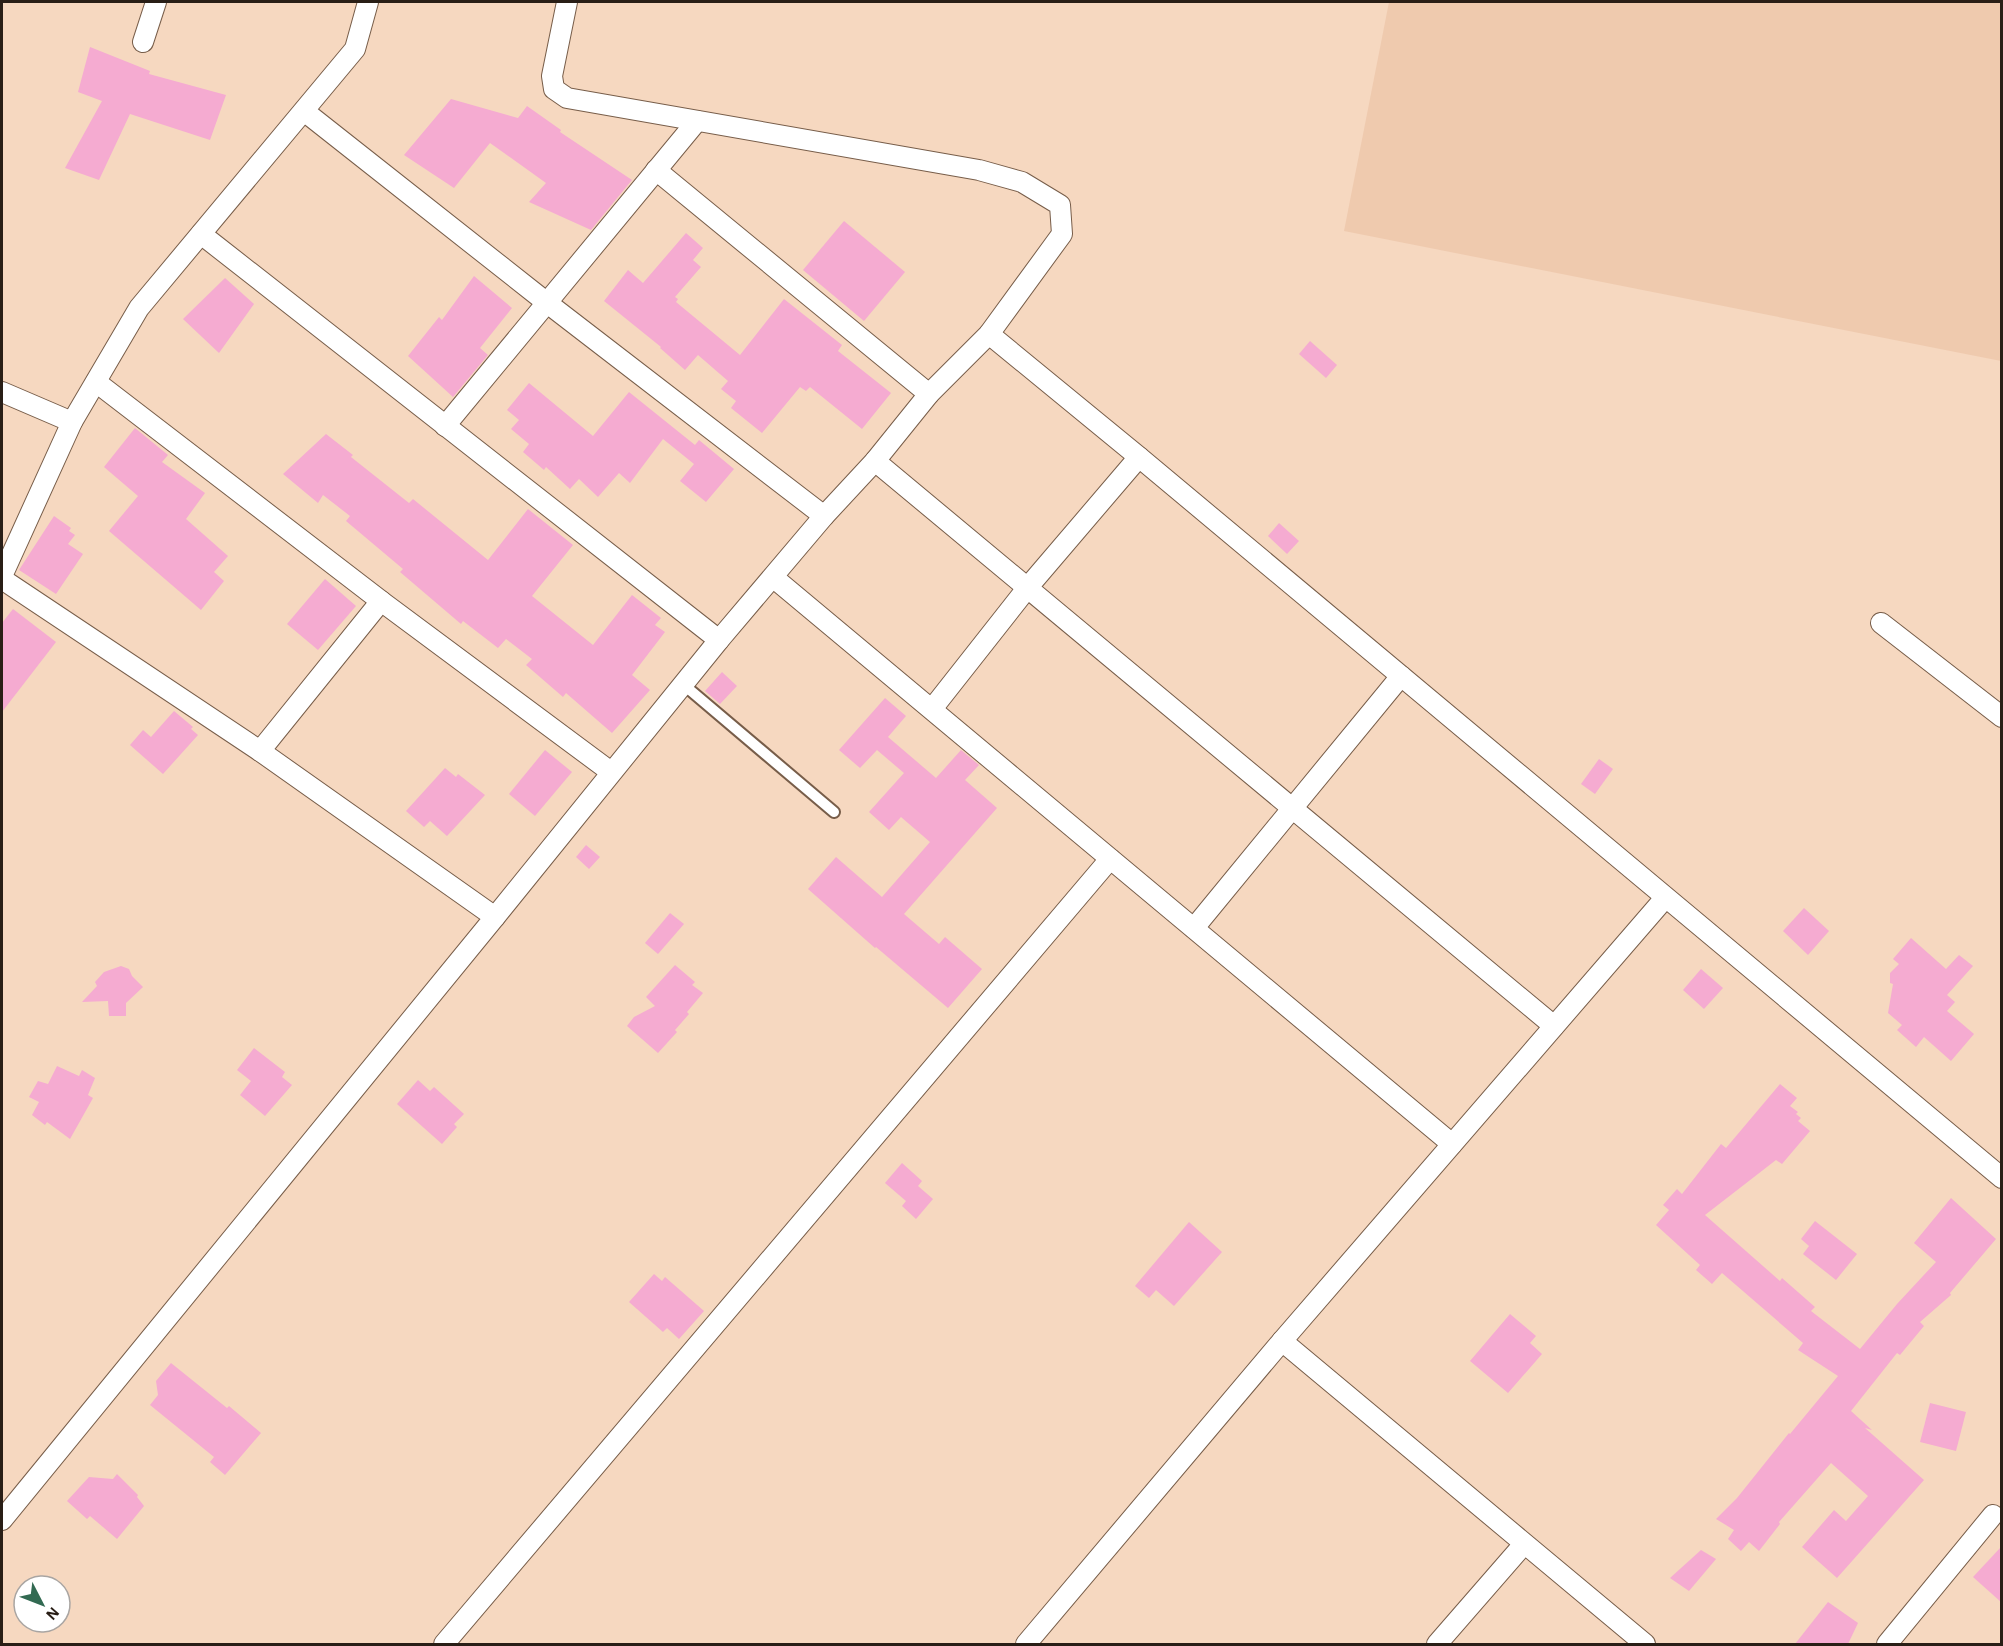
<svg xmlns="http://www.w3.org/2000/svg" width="2003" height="1646" viewBox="0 0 2003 1646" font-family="'Alegreya Sans',sans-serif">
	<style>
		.built { fill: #efcaae }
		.building { fill: #f5abd1 }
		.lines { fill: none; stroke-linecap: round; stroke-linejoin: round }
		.service-casing { stroke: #775d49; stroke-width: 14 }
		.minor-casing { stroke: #775d49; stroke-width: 22 }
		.service { stroke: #fff; stroke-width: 10 }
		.minor { stroke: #fff; stroke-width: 20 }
	</style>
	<rect width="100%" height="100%" fill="#f6d8c0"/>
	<polygon class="built" points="1389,2 2001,2 2001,361 1344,231"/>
	<g class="building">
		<polygon points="90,47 150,71 149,74 226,95 210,140 130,114 99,180 65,168 102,101 78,92"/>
		<polygon points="451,99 518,118 527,106 561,130 560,132 632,180 591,230 529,202 546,183 490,143 454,188 404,155"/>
		<polygon points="844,221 905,272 864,321 803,270"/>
		<polygon points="686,233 703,248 693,260 701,267 675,297 678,299 676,302 740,355 784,299 842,345 838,351 891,393 862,429 810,387 806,391 800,387 762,433 731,408 736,401 721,389 728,381 698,355 685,370 660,348 661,347 604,301 628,270 643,283"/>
		<polygon points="474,276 512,308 480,348 488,355 453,397 408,356 439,317 442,320"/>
		<polygon points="225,278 254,304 219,353 183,319"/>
		<polygon points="1310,341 1337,365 1326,378 1299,354"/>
		<polygon points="529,383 593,436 629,392 695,445 699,440 734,469 706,502 680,481 694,464 663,439 630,483 619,473 598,497 579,479 570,489 546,467 544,470 523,452 529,444 511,429 519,420 507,410"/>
		<polygon points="135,428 168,455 162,462 205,493 186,519 228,556 214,572 224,581 201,610 109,531 138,496 104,467"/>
		<polygon points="326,434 353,455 351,457 409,503 413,499 488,560 528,509 573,545 532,596 593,645 632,595 661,618 655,625 665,632 632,675 650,690 612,733 566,693 563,697 526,665 532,659 506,639 498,648 463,621 461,624 400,572 403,569 346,521 350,516 323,495 318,503 283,474"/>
		<polygon points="54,516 71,528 69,531 75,535 68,544 83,554 56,594 19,570"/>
		<polygon points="1279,523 1299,541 1287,554 1268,536"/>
		<polygon points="325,579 356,606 318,650 287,624"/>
		<polygon points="13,609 56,642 2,712 2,623"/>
		<polygon points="722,672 737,686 720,704 705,691"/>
		<polygon points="885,698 906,716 888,737 936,778 961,750 979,765 965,780 997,808 904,914 939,944 945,937 982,969 948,1008 876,947 875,948 808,889 836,857 882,897 930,842 901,817 889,830 869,812 904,773 877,750 860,768 839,750"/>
		<polygon points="174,711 193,727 191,729 198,735 163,774 130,745 143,730 151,737"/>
		<polygon points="545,750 572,772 535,816 509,794"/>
		<polygon points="1599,759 1613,769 1595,794 1581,784"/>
		<polygon points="445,768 456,777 458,774 485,795 447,836 430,821 424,827 406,811"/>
		<polygon points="586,845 600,857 589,869 576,857"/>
		<polygon points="1804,908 1829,931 1808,955 1783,931"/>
		<polygon points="670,913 684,924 658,954 645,943"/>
		<polygon points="1911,938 1946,969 1959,955 1973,966 1947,995 1955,1002 1947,1011 1974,1034 1951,1061 1924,1037 1916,1047 1897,1030 1902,1025 1888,1013 1893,984 1890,983 1890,973 1899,964 1893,959"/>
		<polygon points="675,965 695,982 692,985 703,993 687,1012 689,1014 675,1030 677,1032 658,1053 627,1026 634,1017 655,1006 646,997"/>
		<polygon points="121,966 129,969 132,976 143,987 126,1003 126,1016 109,1016 108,1001 82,1002 97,986 95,982 104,972"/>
		<polygon points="1701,969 1723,988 1704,1009 1683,990"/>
		<polygon points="254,1048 285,1072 282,1077 292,1085 265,1116 240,1095 251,1081 237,1070"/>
		<polygon points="57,1066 79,1076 82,1070 95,1078 88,1095 93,1098 70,1139 47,1122 45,1125 32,1115 39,1102 29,1097 38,1081 48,1084"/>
		<polygon points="418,1080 430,1091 434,1087 464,1114 454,1124 457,1127 442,1144 397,1104"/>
		<polygon points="1780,1084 1797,1098 1790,1106 1798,1112 1796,1114 1801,1118 1798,1121 1810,1131 1782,1164 1776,1160 1705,1215 1780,1281 1782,1278 1815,1307 1811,1311 1860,1349 1897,1304 1936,1262 1914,1243 1951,1198 1996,1239 1950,1293 1951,1295 1920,1322 1924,1326 1900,1355 1897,1353 1851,1411 1872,1430 1865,1428 1924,1480 1837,1578 1802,1547 1834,1510 1846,1521 1868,1496 1831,1463 1779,1522 1780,1524 1759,1551 1749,1542 1741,1551 1728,1539 1734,1530 1716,1519 1737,1498 1789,1433 1790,1434 1838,1376 1798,1350 1803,1343 1722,1273 1712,1284 1696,1270 1700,1265 1656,1225 1669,1210 1663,1205 1677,1189 1682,1194 1721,1144 1726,1148"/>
		<polygon points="902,1163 922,1181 918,1186 933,1199 916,1219 902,1206 906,1201 885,1183"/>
		<polygon points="1815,1221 1857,1254 1836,1280 1803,1254 1809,1246 1801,1239"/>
		<polygon points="1189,1222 1222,1252 1174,1306 1156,1290 1149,1298 1135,1286"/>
		<polygon points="654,1274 662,1281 665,1277 704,1311 679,1339 667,1328 663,1332 629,1302"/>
		<polygon points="1510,1314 1536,1336 1530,1343 1542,1354 1508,1393 1470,1361"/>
		<polygon points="171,1363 227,1408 229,1406 261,1433 225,1475 210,1462 214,1457 150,1405 158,1395 156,1381"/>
		<polygon points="1930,1403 1966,1412 1956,1451 1920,1442"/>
		<polygon points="117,1474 138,1495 137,1497 144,1506 117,1539 90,1516 87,1519 67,1501 89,1477 113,1479"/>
		<polygon points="2001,1547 2001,1602 1973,1577"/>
		<polygon points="1701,1550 1716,1559 1689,1591 1670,1578"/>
		<polygon points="1828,1602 1858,1623 1848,1644 1795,1644"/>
	</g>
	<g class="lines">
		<g class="service-casing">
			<polyline id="service" points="684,685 834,812"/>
		</g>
		<g class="minor-casing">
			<g id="minor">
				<polyline points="143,42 156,2"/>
				<polyline points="304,111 546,302 824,516"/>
				<polyline points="656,170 929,394"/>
				<polyline points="201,234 719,640"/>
				<polyline points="989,334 1139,457 2002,1178"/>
				<polyline points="96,382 381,601"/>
				<polyline points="2,392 72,422"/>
				<polyline points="445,426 697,121"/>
				<polyline points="875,461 1554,1026"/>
				<polyline points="2,576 72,422 139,308 355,49 368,2"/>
				<polyline points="774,578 1452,1144"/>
				<polyline points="2,579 260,751"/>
				<polyline points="1881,623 2002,717"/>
				<polyline points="932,709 1028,587 1139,457"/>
				<polyline points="495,917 719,640 824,516 875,461 929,394 989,334 1062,234 1060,205 1022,182 979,170 567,98 554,89 552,76 567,2"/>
				<polyline points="1194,928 1401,676"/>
				<polyline points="1282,1341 1645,1644"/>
				<polyline points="2,1520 495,917 260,751 381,601 611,772"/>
				<polyline points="444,1644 1110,859"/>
				<polyline points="1026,1644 1282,1341 1665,898"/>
				<polyline points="1437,1644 1524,1544"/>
				<polyline points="1887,1644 1993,1515"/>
			</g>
		</g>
		<use href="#service" class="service"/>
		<use href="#minor" class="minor"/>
	</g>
	<rect width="2003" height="1646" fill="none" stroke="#291e16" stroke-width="6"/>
	<g transform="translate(42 1604) rotate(132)"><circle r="28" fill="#ffffff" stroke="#a9a5a2" stroke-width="1.5"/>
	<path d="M0-4.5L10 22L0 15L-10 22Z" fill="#326a52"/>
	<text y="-9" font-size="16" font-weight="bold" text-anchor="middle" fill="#291e16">N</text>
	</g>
</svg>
